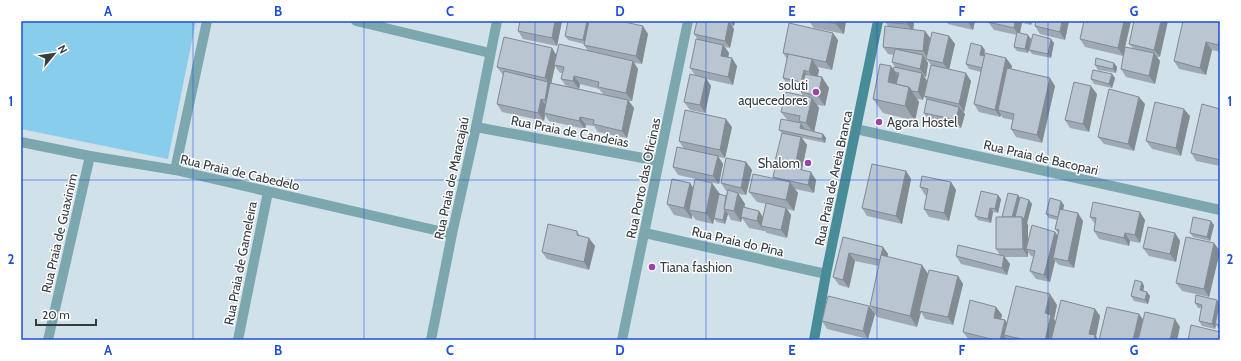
<svg xmlns="http://www.w3.org/2000/svg" width="1241" height="361" viewBox="0 0 1241 361" font-family="Cabin,sans-serif">
	<style>
		.green { fill: #89cdec }
		.lines { fill: none; stroke-linecap: round; stroke-linejoin: round }
		.street { stroke: #7ca7af; stroke-width: 10 }
		.secondary { stroke: #478c97; stroke-width: 10 }
		.wall { fill: #9fa9b4; fill-rule: evenodd }
		.shaded-wall { fill: #828a92 }
		.building { fill: #b9c5d1; stroke: #828a92 }
		.grid { fill: none; stroke: #1d4ed8; stroke-width: 1; stroke-opacity: 0.55 }
		.poi-dot { fill: #9c40aa; stroke: #fff; stroke-width: 1.5 }
		.labels { text-anchor: middle; stroke-width: 3; stroke-linejoin: round; paint-order: stroke }
		.poi-label { font-size: 13px; fill: #363d41; stroke: #fff; text-anchor: end }
		.street-label { font-size: 13px; fill: #363d41; stroke: #fff }
		.neatline { fill: none; stroke: #1d4ed8; stroke-width: 1.5 }
		.grid-label { font-size: 13px; text-anchor: middle; font-weight: bold; fill: #1d4ed8 }
	</style>
	<rect width="100%" height="100%" fill="#d0e1ea"/>
	<polygon class="green" points="21,21 196,21 168,159 21,129"/>
	<g class="lines">
		<g class="street">
			<polyline points="356,21 490,53"/>
			<polyline points="476,127 659,161"/>
			<polyline points="856,129 1220,210"/>
			<polyline points="21,142 90,156 175,170 452,234"/>
			<polyline points="175,170 207,21"/>
			<polyline points="645,233 826,274"/>
			<polyline points="48,340 90,156"/>
			<polyline points="238,340 268,192"/>
			<polyline points="431,340 452,234 476,127 497,21"/>
			<polyline points="622,340 688,21"/>
		</g>
		<polyline class="secondary" points="814,340 826,274 878,21"/>
	</g>
	<g class="wall">
		<polygon points="562,21 557,46 523,39 518,31"/>
		<polygon points="697,21 735,21 734,26 732,26 734,29 730,48 725,47 729,53 728,57 737,66 733,85 706,79 711,86 705,113 690,110 684,102 695,75 690,68 698,40 694,34"/>
		<polygon points="809,21 846,21 844,34 814,28"/>
		<polygon points="946,21 975,21 973,30 948,24"/>
		<polygon points="989,21 1032,21 1031,25 1022,23 1020,33 1031,39 1028,53 1017,51 1014,47 1017,35 994,30 988,22"/>
		<polygon points="1069,21 1065,40 1040,34 1035,26"/>
		<polygon points="1084,21 1131,21 1125,47 1133,48 1129,44 1134,21 1160,57 1157,57 1160,61 1155,84 1126,77 1121,69 1123,56 1085,47 1080,39"/>
		<polygon points="1220,21 1220,52 1212,50 1206,75 1179,69 1174,61"/>
		<path d="M885,22H914L913,30L931,39L949,36L955,44L949,69L971,81L964,112L963,111L965,114L961,128L929,121L924,113L927,100L924,96L923,100L917,99L919,102L915,121L883,113L873,99L891,66L893,69L895,67L892,62L894,55L888,54L883,47L889,27ZM925,58H926L931,65L927,81L924,76L926,77L928,63Z"/>
		<path d="M589,23L648,34L642,64L634,63L638,69L632,101H629L634,108L627,138L598,132L594,126L586,125L585,129L549,121L545,115L544,121L502,112L497,104L503,75L497,67L552,48L556,55L588,51L584,45V44L568,40L565,36ZM555,66L560,73H563L561,79L566,86L551,83ZM580,84L599,89L604,95L579,89Z"/>
		<polygon points="838,40 832,70 817,67 819,70 818,76 829,88 825,106 817,105 819,108 814,132 823,134 826,138 825,143 802,138 807,145 802,170 816,180 814,193 795,189 798,193 794,211 787,209 791,215 787,238 767,233 764,230 764,231 749,228 742,218 741,222 731,220 728,214 725,224 717,222 714,219 713,224 696,220 692,215 692,219 674,215 667,204 690,183 693,188 720,194 726,196 727,191 726,191 721,183 746,162 752,170 746,195 738,194 745,204 745,208 759,211 763,217 766,204 757,202 749,192 774,179 773,177 778,165 775,161 782,133 779,130 788,121 781,112 803,96 801,92 801,91 790,89 783,78 787,59 783,53"/>
		<polygon points="1054,43 1051,58 1032,54 1029,50"/>
		<polygon points="985,50 984,55 1006,58 1012,66 1011,69 1055,86 1042,143 1016,137 1011,129 1013,120 1003,118 1001,115 1000,117 979,112 974,104 981,72 969,69 966,64"/>
		<polygon points="1114,63 1117,67 1116,73 1098,70 1095,65"/>
		<polygon points="1112,74 1115,78 1112,88 1094,84 1091,79"/>
		<polygon points="1097,94 1089,132 1070,128 1065,120"/>
		<polygon points="1145,104 1134,151 1104,144 1098,137"/>
		<polygon points="1220,109 1220,166 1196,161 1191,153"/>
		<polygon points="1190,116 1181,156 1152,149 1146,141"/>
		<polygon points="732,127 725,158 718,157 723,164 719,184 678,175 673,167 684,149 679,141"/>
		<polygon points="906,171 911,179 902,224 867,216 862,208"/>
		<polygon points="951,182 956,190 949,221 929,217 924,209 927,196 925,195 920,187"/>
		<polygon points="1018,195 1020,198 1029,200 1032,204 1027,223 1028,225 1028,240 1055,232 1058,235 1058,233 1055,229 1057,220 1049,218 1046,214 1064,205 1063,210 1083,221 1074,268 1059,265 1055,261 1050,282 1036,279 1030,271 1034,257 1031,256 1028,252 1028,257 1005,257 1010,264 1007,275 961,264 956,256 1000,255 996,249 1002,217"/>
		<polygon points="1001,199 998,213 993,212 991,223 978,220 975,216"/>
		<polygon points="1090,217 1145,220 1140,243 1130,241 1129,246 1099,239 1094,231 1095,224"/>
		<polygon points="1214,225 1210,241 1193,237 1190,233"/>
		<polygon points="577,231 580,236 595,246 589,270 547,259 542,252"/>
		<polygon points="1175,233 1180,241 1176,262 1149,256 1143,248"/>
		<polygon points="843,237 883,247 888,254 888,257 928,274 958,276 963,284 953,325 925,319 921,312 917,327 877,317 870,306 879,266 855,261 849,288 839,285 833,277"/>
		<polygon points="1220,251 1209,297 1182,291 1176,283"/>
		<polygon points="1142,282 1144,286 1143,291 1150,296 1148,304 1134,301 1131,296"/>
		<polygon points="1217,300 1220,304 1219,310 1220,311 1220,328 1218,328 1216,324 1215,329 1202,326 1199,321 1201,308 1198,308 1195,303"/>
		<polygon points="1057,305 1054,319 1056,322 1095,309 1100,316 1096,336 1098,340 969,340 963,332 996,307 1002,315 1001,319 1005,320 1007,323"/>
		<polygon points="869,306 875,314 868,339 827,329 822,321"/>
	</g>
	<g class="shaded-wall">
		<polygon points="555,21 562,21 557,46 552,38"/>
		<polygon points="587,21 588,21 590,24 586,44 583,40"/>
		<polygon points="729,21 734,29 730,48 725,41"/>
		<polygon points="730,21 735,21 734,26"/>
		<polygon points="837,21 846,21 844,34 836,24"/>
		<polygon points="908,21 914,21 914,22 913,32 907,24"/>
		<polygon points="968,21 975,21 973,30 968,22"/>
		<polygon points="1015,21 1021,21 1022,23 1019,36 1014,28"/>
		<polygon points="1028,21 1032,21 1031,25"/>
		<polygon points="1062,21 1069,21 1065,40 1060,32"/>
		<polygon points="1124,21 1131,21 1123,56 1118,48"/>
		<polygon points="1161,21 1168,21 1160,57 1154,50"/>
		<polygon points="643,26 648,34 642,64 636,56"/>
		<polygon points="925,31 931,39 928,59 923,51"/>
		<polygon points="833,33 838,40 832,70 826,62"/>
		<polygon points="1028,35 1031,39 1028,53 1025,49"/>
		<polygon points="949,36 955,44 949,70 943,63"/>
		<polygon points="1220,38 1220,47 1218,45"/>
		<polygon points="1051,39 1054,43 1051,58 1048,54"/>
		<polygon points="1206,42 1212,50 1206,75 1200,68"/>
		<polygon points="723,45 729,53 727,64 721,56"/>
		<polygon points="982,46 985,50 983,59 980,55"/>
		<polygon points="552,48 557,56 554,65 555,66 551,85 550,108 545,100 548,82 545,78"/>
		<polygon points="1154,53 1160,61 1155,84 1149,76"/>
		<polygon points="923,55 928,63 926,77 920,69"/>
		<polygon points="732,58 737,66 733,85 728,77"/>
		<polygon points="1006,58 1012,66 1002,111 998,110 1001,115 1000,117 995,110"/>
		<polygon points="812,59 819,70 816,82 809,72"/>
		<polygon points="633,61 638,69 632,101 626,93"/>
		<polygon points="1114,63 1117,67 1116,73 1113,69"/>
		<polygon points="891,66 902,81 900,89 888,82"/>
		<polygon points="804,70 811,81 809,93 801,82"/>
		<polygon points="922,73 927,81 923,100 918,92"/>
		<polygon points="966,73 971,81 964,112 959,104"/>
		<polygon points="1112,74 1115,78 1112,88 1109,84"/>
		<polygon points="574,76 580,84 579,89 573,81"/>
		<polygon points="822,77 829,88 825,106 818,96"/>
		<polygon points="706,78 711,86 705,113 700,105"/>
		<polygon points="1050,78 1055,86 1042,143 1037,135"/>
		<polygon points="1091,86 1097,94 1089,132 1083,124"/>
		<polygon points="909,87 919,102 915,121 905,106"/>
		<polygon points="1139,97 1145,104 1134,151 1128,144"/>
		<polygon points="812,98 819,108 814,133 806,123"/>
		<polygon points="541,99 547,107 544,113 545,115 544,121 538,113"/>
		<polygon points="628,100 634,108 627,138 622,131"/>
		<polygon points="959,107 965,114 961,128 956,120"/>
		<polygon points="1184,109 1190,116 1181,156 1176,148"/>
		<polygon points="580,117 586,125 585,129 579,121"/>
		<polygon points="726,119 732,127 725,158 720,150"/>
		<polygon points="801,124 804,128 803,133 800,128"/>
		<polygon points="823,134 826,138 825,143 822,139"/>
		<polygon points="801,137 807,145 801,174 795,166"/>
		<polygon points="718,156 723,164 719,184 713,176"/>
		<polygon points="746,162 752,170 746,195 741,188"/>
		<polygon points="906,171 911,179 902,224 896,216"/>
		<polygon points="811,172 816,180 814,193 808,185"/>
		<polygon points="790,182 798,193 794,211 786,200"/>
		<polygon points="951,182 956,190 949,221 944,213"/>
		<polygon points="690,183 697,194 689,210 692,215 692,219 684,208"/>
		<polygon points="712,183 720,194 713,224 706,213"/>
		<polygon points="738,193 745,204 742,217 741,217 742,218 741,222 734,211"/>
		<polygon points="998,195 1001,199 998,213 995,209"/>
		<polygon points="1018,195 1021,200 1015,217 1016,218 1012,219"/>
		<polygon points="1029,200 1032,204 1027,223 1028,225 1028,249 1026,249 1028,252 1028,257 1023,249 1022,217"/>
		<polygon points="1061,201 1064,205 1061,221 1058,217"/>
		<polygon points="786,208 791,215 787,238 781,230"/>
		<polygon points="990,208 993,212 991,223 988,219"/>
		<polygon points="725,210 728,214 725,224 723,220"/>
		<polygon points="759,211 766,222 761,226 764,230 764,231 757,221"/>
		<polygon points="1140,212 1145,220 1140,243 1135,235"/>
		<polygon points="1078,213 1083,221 1074,268 1068,261"/>
		<polygon points="1211,221 1214,225 1210,241 1207,237"/>
		<polygon points="1055,232 1061,240 1053,258 1055,261 1050,282 1044,275"/>
		<polygon points="1125,233 1130,241 1129,246 1124,238"/>
		<polygon points="1175,233 1180,241 1176,262 1170,254"/>
		<polygon points="589,238 595,246 589,270 584,262"/>
		<polygon points="1214,243 1220,251 1209,297 1204,289"/>
		<polygon points="883,247 888,254 885,268 880,260"/>
		<polygon points="849,253 855,261 849,288 843,280"/>
		<polygon points="1004,256 1010,264 1007,275 1002,268"/>
		<polygon points="922,265 929,275 919,311 921,312 917,327 910,316"/>
		<polygon points="958,276 963,284 953,325 948,317"/>
		<polygon points="1142,282 1144,286 1143,294 1140,290"/>
		<polygon points="1147,292 1150,296 1148,304 1145,300"/>
		<polygon points="1050,294 1057,305 1054,319 1058,325 1055,340 1045,340 1045,313"/>
		<polygon points="1217,300 1220,304 1215,329 1212,324"/>
		<polygon points="869,306 875,314 868,339 863,331"/>
		<polygon points="996,307 1002,315 999,326 994,318"/>
		<polygon points="1095,309 1100,316 1096,336 1098,340 1094,340 1089,334"/>
		<polygon points="1139,314 1145,322 1140,340 1133,340"/>
		<polygon points="1175,319 1180,327 1177,340 1170,340"/>
		<polygon points="1005,320 1010,328 1004,335 1007,340 1000,340"/>
	</g>
	<g class="building">
		<polygon points="520,21 555,21 552,38 518,31"/>
		<polygon points="568,21 587,21 583,40 565,36"/>
		<polygon points="589,21 620,21 643,26 636,56 584,45"/>
		<polygon points="697,21 729,21 725,41 694,34"/>
		<polygon points="823,21 837,21 836,24"/>
		<polygon points="886,21 908,21 907,24 885,22"/>
		<polygon points="989,21 1015,21 1014,28 988,22"/>
		<polygon points="1036,21 1062,21 1060,32 1035,26"/>
		<polygon points="1084,21 1124,21 1118,48 1080,39"/>
		<polygon points="1134,21 1161,21 1154,50 1129,44"/>
		<polygon points="1183,21 1220,21 1220,38 1218,45 1206,42 1200,68 1174,61"/>
		<polygon points="789,23 833,33 826,62 783,53"/>
		<polygon points="885,26 925,31 923,51 883,47"/>
		<polygon points="932,32 949,36 943,63 926,59"/>
		<polygon points="1017,32 1028,35 1025,49 1014,47"/>
		<polygon points="1033,34 1051,39 1048,54 1029,50"/>
		<polygon points="504,37 552,48 545,78 497,67"/>
		<polygon points="696,39 723,45 721,56 732,58 728,77 690,68"/>
		<polygon points="971,43 982,46 980,55 985,56 982,68 966,64"/>
		<polygon points="559,44 633,61 626,93 598,87 599,82 574,76 573,81 561,79 564,67 554,65"/>
		<polygon points="1125,47 1154,53 1149,76 1121,69"/>
		<polygon points="895,49 923,55 920,69 892,62"/>
		<polygon points="985,53 1006,58 995,110 974,104"/>
		<polygon points="788,54 812,59 809,72 804,70 801,82 783,78"/>
		<polygon points="1096,58 1114,63 1113,69 1095,65"/>
		<polygon points="880,64 891,66 888,82 909,87 905,106 873,99"/>
		<polygon points="931,65 966,73 959,104 924,96"/>
		<polygon points="894,67 922,73 918,92 912,91 909,87 896,84 899,73 895,72 893,69"/>
		<polygon points="1007,68 1050,78 1037,135 1011,129 1014,114 998,110"/>
		<polygon points="1093,70 1112,74 1109,84 1091,79"/>
		<polygon points="504,71 548,82 545,100 541,99 538,113 497,104"/>
		<polygon points="690,74 706,78 700,105 684,102"/>
		<polygon points="805,74 822,77 818,96 801,92"/>
		<polygon points="1074,82 1091,86 1083,124 1065,120"/>
		<polygon points="550,83 628,100 622,131 593,124 594,120 580,117 579,121 544,113"/>
		<polygon points="1109,89 1139,97 1128,144 1098,137"/>
		<polygon points="786,92 812,98 806,123 799,121 800,116 781,112"/>
		<polygon points="927,99 959,107 956,120 924,113"/>
		<polygon points="1155,102 1184,109 1176,148 1146,141"/>
		<polygon points="1202,104 1220,109 1220,160 1191,153"/>
		<polygon points="685,110 726,119 720,150 679,141"/>
		<polygon points="781,119 801,123 801,124 800,128 823,134 822,139 779,130"/>
		<polygon points="782,133 801,137 795,166 775,161"/>
		<polygon points="677,147 718,156 713,176 673,167"/>
		<polygon points="726,158 746,162 741,188 721,183"/>
		<polygon points="776,164 811,172 808,185 773,177"/>
		<polygon points="872,164 906,171 896,216 862,208"/>
		<polygon points="753,174 790,182 786,200 749,192"/>
		<polygon points="922,176 951,182 944,213 924,209 928,189 920,187"/>
		<polygon points="672,179 690,183 684,208 667,204"/>
		<polygon points="695,179 712,183 706,213 689,210"/>
		<polygon points="728,190 738,193 734,211 724,209"/>
		<polygon points="981,191 998,195 995,209 990,208 988,219 975,216"/>
		<polygon points="1008,193 1018,195 1012,217 1002,217"/>
		<polygon points="719,194 726,196 724,209 725,210 723,220 714,218"/>
		<polygon points="1020,197 1029,200 1024,219 1022,217 1015,217"/>
		<polygon points="1050,198 1061,201 1058,217 1046,214"/>
		<polygon points="1093,202 1140,212 1135,235 1125,233 1124,238 1094,231 1096,218 1090,217"/>
		<polygon points="766,203 786,208 781,230 761,226"/>
		<polygon points="743,207 759,211 757,221 741,217"/>
		<polygon points="1060,209 1078,213 1068,261 1053,258 1059,230 1055,229"/>
		<polygon points="996,217 1022,217 1023,249 996,249"/>
		<polygon points="1193,217 1211,221 1207,237 1190,233"/>
		<polygon points="548,224 577,231 577,235 589,238 584,262 542,252"/>
		<polygon points="1032,225 1055,232 1044,275 1030,271 1035,251 1026,249"/>
		<polygon points="1148,227 1175,233 1170,254 1143,248"/>
		<polygon points="843,237 883,247 880,260 849,253 843,280 833,277"/>
		<polygon points="1186,237 1214,243 1204,289 1176,283"/>
		<polygon points="958,245 1004,256 1002,268 956,256"/>
		<polygon points="881,255 922,265 910,316 870,306"/>
		<polygon points="929,270 958,276 948,317 919,311"/>
		<polygon points="1135,280 1142,282 1140,290 1147,292 1145,300 1131,296"/>
		<polygon points="1016,286 1050,294 1045,313 1051,315 1045,340 1026,340 1004,335"/>
		<polygon points="1196,295 1217,300 1212,324 1199,321 1202,305 1195,303"/>
		<polygon points="828,296 869,306 863,331 822,321"/>
		<polygon points="970,300 996,307 994,318 1005,320 1000,340 995,340 963,332"/>
		<polygon points="1061,300 1095,309 1089,334 1095,335 1094,340 1051,340"/>
		<polygon points="1107,307 1139,314 1133,340 1099,340"/>
		<polygon points="1218,310 1220,311 1220,325 1215,324"/>
		<polygon points="1145,312 1175,319 1170,340 1138,340"/>
		<polygon points="1191,325 1220,332 1220,340 1188,340"/>
	</g>
	<path class="grid" d="M193,21V340M364,21V340M535,21V340M706,21V340M877,21V340M1048,21V340M21,180H1220"/>
	<g class="poi-dot">
		<circle cx="816" cy="92" r="4"/>
		<circle cx="879" cy="122" r="4"/>
		<circle cx="808" cy="163" r="4"/>
		<circle cx="652" cy="267" r="4"/>
	</g>
	<g class="labels">
		<g class="poi-label">
			<text x="808" y="90">soluti<tspan x="808" dy="15">aquecedores</tspan></text>
			<text x="887" y="127" text-anchor="start">Agora Hostel</text>
			<text x="800" y="168">Shalom</text>
			<text x="660" y="272" text-anchor="start">Tiana fashion</text>
		</g>
		<g class="street-label">
			<text transform="translate(570 131) rotate(11)" y="5">Rua Praia de Candeias</text>
			<text transform="translate(1041 157) rotate(13)" y="5">Rua Praia de Bacopari</text>
			<text transform="translate(240 172) rotate(13)" y="5">Rua Praia de Cabedelo</text>
			<text transform="translate(451 178) rotate(-78)" y="5">Rua Praia de Maracajaú</text>
			<text transform="translate(643 178) rotate(-78)" y="5">Rua Porto das Oficinas</text>
			<text transform="translate(833 178) rotate(-78)" y="5">Rua Praia de Areia Branca</text>
			<text transform="translate(59 233) rotate(-77)" y="5">Rua Praia de Guaxinim</text>
			<text transform="translate(738 241) rotate(13)" y="5">Rua Praia do Pina</text>
			<text transform="translate(240 263) rotate(-79)" y="5">Rua Praia de Gameleira</text>
		</g>
	</g>
	<rect width="1241" height="361" fill="none" stroke="#ffffff" stroke-width="44"/>
	<g transform="translate(54 54) rotate(61)" stroke="#ffffff" stroke-width="3" paint-order="stroke">
	<path d="M0-3L7 15L0 10L-7 15Z" fill="#363d41"/>
	<text y="-6" font-size="11" font-weight="bold" text-anchor="middle" fill="#363d41">N</text>
	</g>
	<path d="M36 319v6h60v-6" fill="none" stroke="#363d41" stroke-width="2"/>
	<text x="42" y="319" font-size="12" fill="#363d41" stroke="#ffffff" stroke-width="3" paint-order="stroke">20 m</text>
	<rect x="22" y="22" width="1197" height="317" class="neatline"/>
	<g class="grid-label">
		<text x="108" y="16">A</text>
		<text x="278" y="16">B</text>
		<text x="450" y="16">C</text>
		<text x="620" y="16">D</text>
		<text x="792" y="16">E</text>
		<text x="962" y="16">F</text>
		<text x="1134" y="16">G</text>
		<text x="11" y="106">1</text>
		<text x="1230" y="106">1</text>
		<text x="11" y="264">2</text>
		<text x="1230" y="264">2</text>
		<text x="108" y="355">A</text>
		<text x="278" y="355">B</text>
		<text x="450" y="355">C</text>
		<text x="620" y="355">D</text>
		<text x="792" y="355">E</text>
		<text x="962" y="355">F</text>
		<text x="1134" y="355">G</text>
	</g>
</svg>
